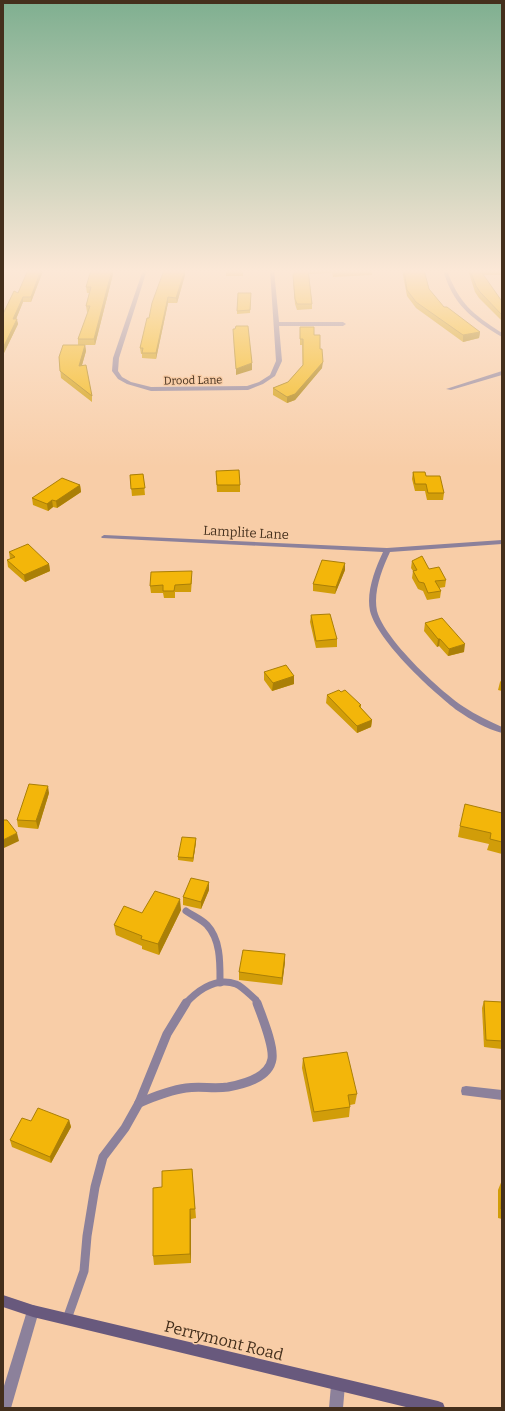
<svg xmlns="http://www.w3.org/2000/svg" width="505" height="1411" viewBox="0 0 505 1411" font-family="Bitter,serif">
	<style>
		.lines { fill: none; stroke-linecap: round; stroke-linejoin: round }
		.lane-far1 { stroke: #8c819b; stroke-width: 7 }
		.lane { stroke: #8c819b; stroke-width: 9 }
		.street { fill: #8c819b; fill-rule: evenodd }
		.secondary { fill: #68597d; fill-rule: evenodd }
		.wall { fill: #d19d09 }
		.shaded-wall { fill: #aa7f07 }
		.building { fill: #f3b60a; stroke: #aa7f07 }
		.labels { text-anchor: middle; stroke-width: 3; stroke-linejoin: round; paint-order: stroke }
		.far-street-label { font-size: 11px; fill: #442f1c; stroke: #f8cda7 }
		.street-label { font-size: 13px; fill: #442f1c; stroke: #f8cda7 }
		.near-street-label { font-size: 16px; fill: #442f1c; stroke: #f8cda7 }
	</style>
	<rect width="100%" height="100%" fill="#f8cda7"/>
	<g class="lines">
		<g class="lane-far1">
			<path d="M186,911C193,916 201,919 207,925C221,940 220,964 220,983"/>
			<path d="M185,1004C198,990 216,977 236,984C243,987 250,995 256,1000L257,1004"/>
		</g>
		<g class="lane">
			<polyline points="139,1103 167,1034 186,1003"/>
			<path d="M139,1103C153,1097 170,1090 186,1088C200,1086 214,1089 228,1087C244,1084 269,1078 272,1059C274,1045 262,1017 257,1003"/>
			<polyline points="67,1319 84,1271 87,1236 95,1187 103,1157 125,1128 139,1103"/>
		</g>
		<g class="street">
			<polygon points="3,270 7,270 3,274"/>
			<polygon points="143,270 147,270 119,358 118,371 122,377 131,382 151,387 247,386 259,382 270,375 276,361 270,270 274,270 279,322 343,322 346,324 343,326 279,326 282,361 275,376 263,384 248,390 151,391 127,384 118,379 112,371 113,358"/>
			<path d="M443,270H447C459,304 473,314 502,333V337C496,334 491,330 486,327C463,311 451,297 443,270Z"/>
			<polygon points="502,371 502,375 451,390 446,389"/>
			<path d="M104,535L387,548L502,540V544L390,552C382,569 373,592 377,611C385,640 439,690 464,707C476,715 489,721 502,727V733C487,729 471,720 458,711C433,692 378,642 370,611C366,592 375,569 383,552L102,538L101,537Z"/>
			<polygon points="466,1086 502,1090 502,1100 462,1095 461,1091 462,1087"/>
			<polygon points="33,1305 37,1307 39,1311 11,1408 3,1408 3,1389 27,1311 29,1307"/>
			<polygon points="338,1378 343,1380 345,1385 343,1408 329,1408 331,1385 333,1380"/>
		</g>
		<polygon class="secondary" points="3,1295 33,1305 438,1401 443,1403 445,1408 410,1408 33,1317 3,1307"/>
	</g>
	<g class="wall">
		<polygon points="91,270 112,270 113,274 95,345 85,345 86,351 82,365 92,396 92,402 61,378 59,357 78,345 78,339 88,312 87,312 86,306 89,293 87,293 86,287"/>
		<polygon points="185,270 185,275 177,303 168,303 156,359 142,358 142,354 141,354 140,348 149,318"/>
		<rect x="226" y="270" width="17" height="6"/>
		<polygon points="296,270 372,270 372,275 333,277 332,273 309,274 312,304 312,309 297,310 295,304 293,280 293,275"/>
		<polygon points="402,270 424,270 429,289 444,307 480,332 479,338 463,342 416,308 407,296"/>
		<polygon points="468,270 502,270 502,275 483,275 501,300 502,300 502,321 479,298 475,292"/>
		<polygon points="43,271 31,302 23,302 16,319 18,324 3,355 3,314 18,293"/>
		<polygon points="251,293 250,313 237,314 237,311"/>
		<polygon points="300,327 314,335 320,349 322,368 295,400 287,403 273,395 273,388 288,382 303,365 302,345 300,345"/>
		<polygon points="216,471 240,485 240,492 217,492"/>
		<polygon points="413,472 444,493 443,500 427,500 425,491 415,491 412,479"/>
		<polygon points="143,474 145,495 132,496 130,475"/>
		<polygon points="80,485 81,492 57,508 53,507 48,511 33,505 32,498"/>
		<polygon points="9,552 49,564 50,571 25,582 8,567 7,560 10,559"/>
		<polygon points="412,561 446,580 445,587 439,588 441,591 440,598 427,600 423,591 418,589 412,578 413,571 411,568"/>
		<polygon points="345,570 335,594 313,591 313,584"/>
		<polygon points="192,578 191,592 175,592 175,598 164,598 163,593 151,593 150,586"/>
		<polygon points="311,615 337,639 337,647 316,648 310,622"/>
		<polygon points="425,623 464,652 448,656 439,646 437,647 424,631"/>
		<polygon points="264,672 294,676 294,684 272,691 264,680"/>
		<polygon points="502,679 502,691 498,690 500,682"/>
		<polygon points="341,692 361,705 361,708 372,720 371,727 357,733 326,703 327,695"/>
		<polygon points="49,793 38,829 18,827 17,820"/>
		<polygon points="502,813 502,854 487,850 489,844 458,837 460,826"/>
		<polygon points="196,842 193,862 178,860 178,857"/>
		<polygon points="209,890 201,909 183,905 183,897"/>
		<polygon points="181,910 159,955 142,949 142,946 116,935 114,925 142,913"/>
		<polygon points="285,954 285,962 282,985 239,980 239,972"/>
		<polygon points="484,1001 502,1002 502,1049 484,1047 482,1008"/>
		<polygon points="303,1058 357,1094 355,1104 350,1105 350,1107 349,1117 313,1122 302,1068"/>
		<polygon points="69,1120 71,1127 51,1163 12,1147 10,1140 31,1121"/>
		<polygon points="192,1169 196,1218 191,1219 191,1263 154,1265 153,1256 162,1187"/>
		<polygon points="502,1180 502,1219 498,1218 498,1190"/>
	</g>
	<g class="shaded-wall">
		<polygon points="41,270 42,270 43,271 31,302 31,297"/>
		<polygon points="112,270 113,274 95,345 94,339"/>
		<polygon points="185,270 185,275 177,303 176,298"/>
		<polygon points="23,297 23,302 14,324 13,319"/>
		<polygon points="168,297 168,303 156,359 156,353"/>
		<polygon points="17,319 18,324 3,355 3,348"/>
		<polygon points="480,332 479,338 463,342 463,335"/>
		<polygon points="85,345 86,351 80,372 79,366"/>
		<polygon points="323,362 322,368 295,400 287,403 287,397"/>
		<polygon points="252,363 252,370 236,375 236,369"/>
		<polygon points="80,485 81,492 57,508 56,501"/>
		<polygon points="52,500 53,507 48,511 47,504"/>
		<polygon points="345,563 345,570 335,594 336,587"/>
		<polygon points="49,564 50,571 25,582 24,575"/>
		<polygon points="438,639 440,639 439,646 437,647"/>
		<polygon points="465,644 464,652 448,656 449,649"/>
		<polygon points="294,676 294,684 272,691 273,683"/>
		<polygon points="372,720 371,727 357,733 357,726"/>
		<polygon points="48,786 49,793 38,829 36,821"/>
		<polygon points="17,833 19,841 4,848 3,840"/>
		<polygon points="196,838 196,842 193,862 193,858"/>
		<polygon points="209,882 209,890 201,909 201,902"/>
		<polygon points="180,899 181,910 159,955 158,944"/>
		<polygon points="285,954 285,962 282,985 282,978"/>
		<polygon points="69,1120 71,1127 51,1163 50,1157"/>
		<polygon points="190,1209 191,1219 191,1263 190,1254"/>
	</g>
	<g class="building">
		<polygon points="28,270 41,270 31,297 23,297 13,319 17,319 3,348 3,314 14,291 18,293"/>
		<polygon points="91,270 112,270 94,339 78,339 90,306 86,306 91,287 86,287"/>
		<polygon points="164,270 185,270 176,298 168,297 156,353 142,353 143,348 140,348 147,318 149,318 152,303"/>
		<rect x="226" y="270" width="17" height="1"/>
		<polygon points="296,270 308,270 312,304 297,304 295,299 293,275"/>
		<polygon points="333,270 372,270 334,271"/>
		<polygon points="404,270 424,270 429,289 444,307 447,307 480,332 463,335 416,302 407,290"/>
		<polygon points="470,270 480,270 501,300 502,300 502,315 480,292 476,286"/>
		<polygon points="238,293 251,293 250,310 237,311"/>
		<polygon points="236,326 248,326 252,363 236,369 234,344 233,329 235,329"/>
		<polygon points="300,327 314,327 314,335 320,335 320,349 322,349 323,362 295,394 287,397 273,388 288,382 303,365 303,339 300,339"/>
		<polygon points="63,345 85,345 79,366 86,365 92,396 60,371 59,357"/>
		<polygon points="239,470 240,485 217,485 216,471"/>
		<polygon points="413,472 425,472 426,476 440,476 444,493 428,493 426,484 415,484"/>
		<polygon points="143,474 145,488 131,489 130,475"/>
		<polygon points="62,478 80,485 56,501 52,500 47,504 32,498"/>
		<polygon points="28,544 49,564 24,575 7,560 15,557 9,552"/>
		<polygon points="422,556 429,569 439,567 446,580 435,581 441,591 428,593 424,583 419,582 413,571 417,570 412,561"/>
		<polygon points="322,560 345,563 336,587 313,584"/>
		<polygon points="192,571 191,584 175,585 174,591 163,591 163,585 150,586 151,572"/>
		<polygon points="330,614 337,639 316,641 311,615"/>
		<polygon points="442,618 465,644 449,649 440,639 438,639 425,623"/>
		<polygon points="286,665 294,676 273,683 264,672"/>
		<polygon points="339,690 341,692 345,690 361,705 359,706 372,720 357,726 327,695"/>
		<polygon points="29,784 48,786 36,821 17,820"/>
		<polygon points="465,804 502,813 502,842 490,839 491,833 460,826"/>
		<polygon points="3,820 7,820 17,833 3,840"/>
		<polygon points="182,837 196,838 193,858 178,857"/>
		<polygon points="191,878 209,882 201,902 183,897"/>
		<polygon points="155,891 180,899 158,944 141,939 142,936 114,925 124,906 142,913"/>
		<polygon points="243,950 285,954 282,978 239,972"/>
		<polygon points="484,1001 502,1002 502,1041 486,1040"/>
		<polygon points="347,1052 357,1094 348,1095 350,1107 314,1112 303,1058"/>
		<polygon points="38,1108 69,1120 50,1157 10,1140 22,1118 31,1121"/>
		<polygon points="192,1169 195,1209 190,1209 190,1254 153,1256 153,1188 162,1187 162,1171"/>
		<polygon points="502,1180 502,1209 501,1209"/>
	</g>
	<linearGradient id="sky" x2="0" y2="1"><stop stop-color="#7faf90"/><stop offset="0.58" stop-color="#fce8d7"/><stop offset="1" stop-color="#fce8d7" stop-opacity="0"/></linearGradient>
	<rect width="505" height="467" fill="url(#sky)"/>
	<g class="labels">
		<g class="far-street-label">
			<text transform="translate(193 380) rotate(-1)" y="4">Drood Lane</text>
		</g>
		<g class="street-label">
			<text transform="translate(246 532) rotate(3)" y="5">Lamplite Lane</text>
		</g>
		<g class="near-street-label">
			<text transform="translate(224 1340) rotate(14)" y="6">Perrymont Road</text>
		</g>
	</g>
	<rect width="505" height="1411" fill="none" stroke="#442f1c" stroke-width="8"/>
</svg>
